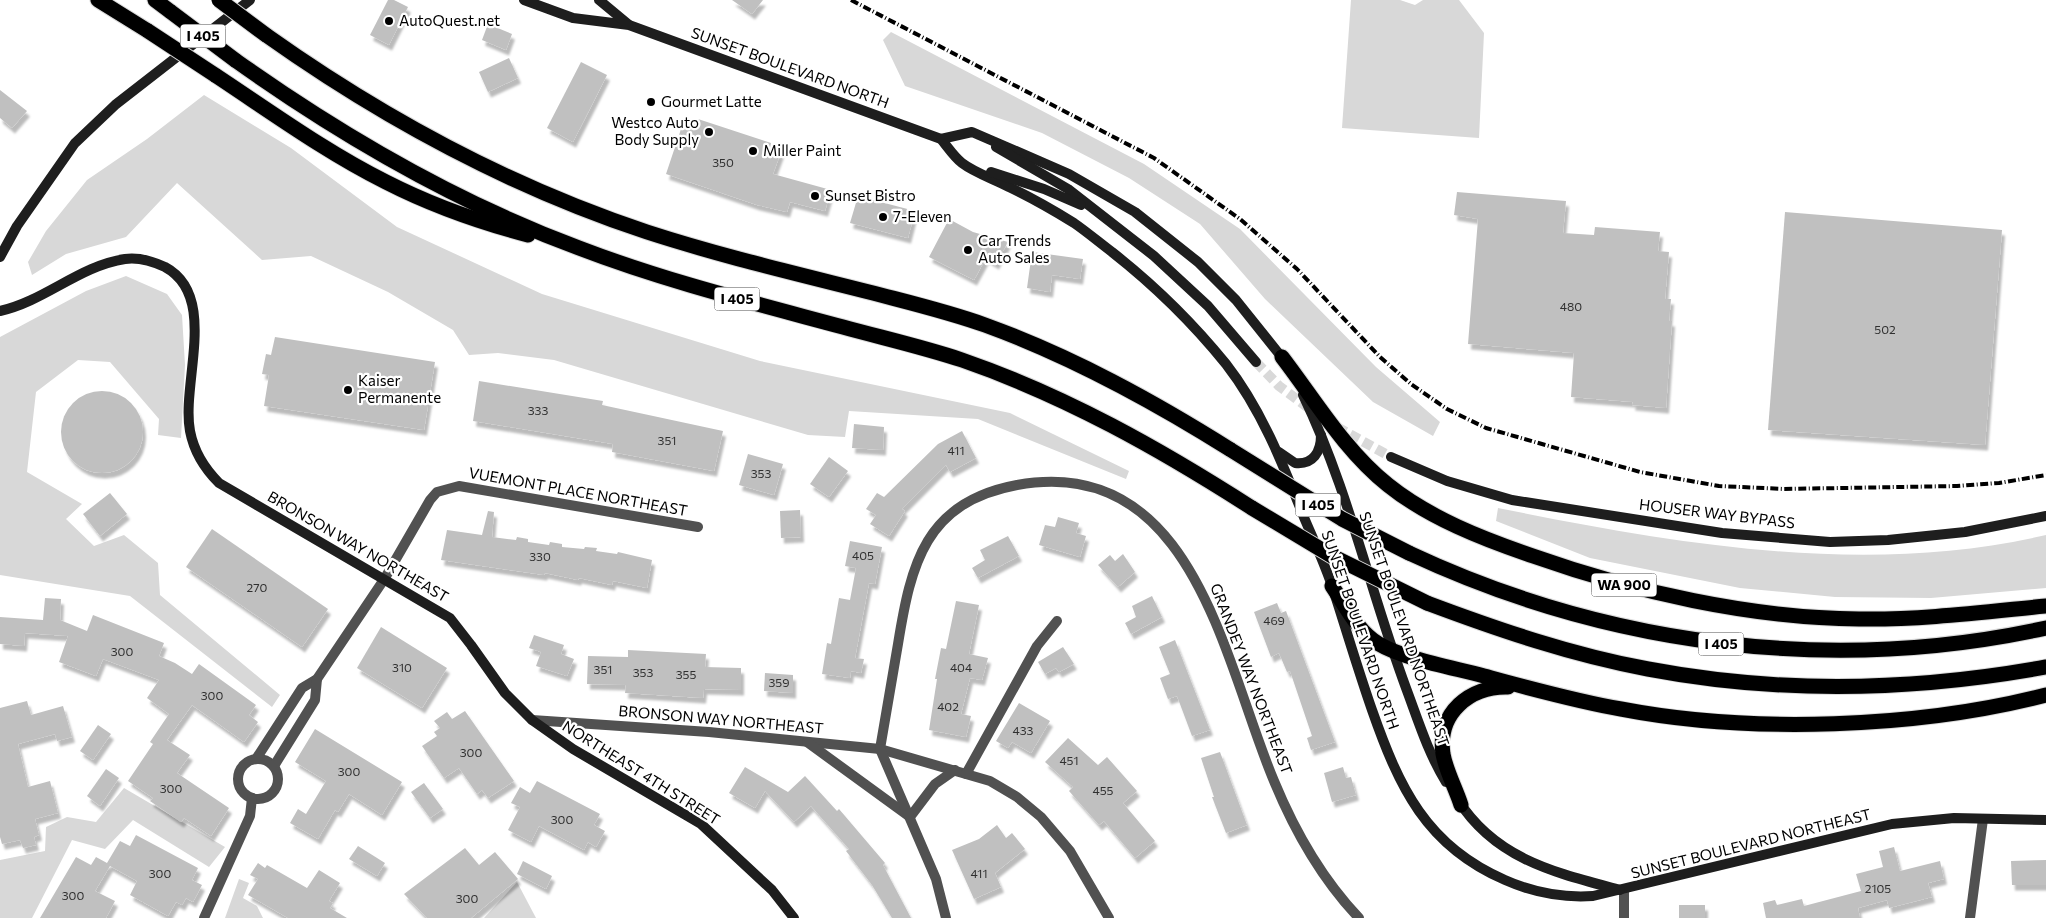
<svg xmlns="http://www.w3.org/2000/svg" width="2046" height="918" viewBox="0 0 2046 918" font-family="Commissioner,sans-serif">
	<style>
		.green { fill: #d8d8d8 }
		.building { fill: #c0c0c0; filter: url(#shadow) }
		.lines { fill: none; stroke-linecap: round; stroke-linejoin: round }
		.secondary-tunnel { stroke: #d9d9d9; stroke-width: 10; stroke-dasharray: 10 5; stroke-linecap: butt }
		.highway-casing { stroke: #dbdbdb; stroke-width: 17 }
		.street { stroke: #515151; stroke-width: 10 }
		.secondary { stroke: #1e1e1e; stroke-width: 10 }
		.highway { stroke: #000; stroke-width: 15 }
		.rail { stroke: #000; stroke-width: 4; stroke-dasharray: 8 2.5 1 2.5; stroke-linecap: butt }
		.highway-bridge-casing { stroke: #dbdbdb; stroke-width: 17; stroke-linecap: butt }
		.highway-bridge { stroke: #000; stroke-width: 15 }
		.poi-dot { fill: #000; stroke: #fff; stroke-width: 2 }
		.labels { text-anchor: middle; stroke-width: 4.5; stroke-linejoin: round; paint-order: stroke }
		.number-label { font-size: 12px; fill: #303030 }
		.shield { fill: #fff; stroke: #4c4c4c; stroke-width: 1 }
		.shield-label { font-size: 14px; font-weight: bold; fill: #000 }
		.poi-label { font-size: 15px; fill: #000; stroke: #fff; text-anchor: start }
		.street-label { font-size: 15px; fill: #000; stroke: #fff }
	</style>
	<defs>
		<filter id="shadow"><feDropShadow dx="3" dy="5.5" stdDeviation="1" flood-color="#0004"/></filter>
	</defs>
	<rect width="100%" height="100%" fill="#fff"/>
	<g class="green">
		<polygon points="1351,0 1400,0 1415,5 1423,0 1459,0 1484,33 1479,138 1342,128"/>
		<polygon points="891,32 1144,164 1240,229 1376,367 1440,422 1433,436 1373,402 1265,299 1200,224 1129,178 1042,133 905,86 883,40"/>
		<polygon points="204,95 291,148 397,227 542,294 760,361 1010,413 1129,471 1126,479 978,419 849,411 845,437 808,435 554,360 498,353 469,355 453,330 388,292 311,256 262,260 177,183 126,237 66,254 32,275 28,262 46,231 87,180 147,139"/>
		<polygon points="126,276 167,294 182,315 185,365 181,438 158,435 159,419 110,362 78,360 36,392 27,472 82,504 66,519 94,546 124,535 158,563 160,595 280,695 272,707 130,596 0,575 0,337 86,291"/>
		<path d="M1498,508C1677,544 1866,577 2046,535V588L1931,598L1835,597L1740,588L1590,558L1496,521Z"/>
		<polygon points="124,788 225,847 209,867 133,820 105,849 72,840 32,918 0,918 0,860 45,851 46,827 67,817 96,822"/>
		<polygon points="239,879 249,883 243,898 257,906 263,918 225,918"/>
		<polygon points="517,882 536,918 484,918"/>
	</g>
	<g class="building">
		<polygon points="388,0 394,0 408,7 389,45 370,35"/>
		<polygon points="732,0 763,0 752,14"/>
		<polygon points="488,24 512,34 506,50 482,40"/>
		<polygon points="509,58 518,78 488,92 479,72"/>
		<polygon points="581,62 607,75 573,142 547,128"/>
		<polygon points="0,90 27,111 12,128 0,118"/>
		<polygon points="698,119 771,143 770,148 781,152 773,174 831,190 825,211 790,202 787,212 757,205 666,174 684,120 696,124"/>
		<polygon points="1457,192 1566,201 1563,233 1594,235 1595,227 1660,232 1658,251 1669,252 1665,299 1671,299 1669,321 1672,321 1666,408 1632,405 1633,402 1571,397 1574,353 1468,344 1478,219 1454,215"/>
		<polygon points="858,196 915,211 908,238 850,223"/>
		<polygon points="1785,212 2002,230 1985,445 1768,430"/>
		<polygon points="949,219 973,232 1008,242 996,264 986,258 974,280 929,257"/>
		<polygon points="1032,252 1083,259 1080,279 1052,275 1050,292 1027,288"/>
		<polygon points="275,337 435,362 424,430 264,406 269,375 262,374 266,354 271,355"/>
		<polygon points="479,381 603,401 602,405 723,431 714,471 612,452 613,444 473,421"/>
		<circle cx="102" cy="432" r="41"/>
		<polygon points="854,424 884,427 883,450 852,448"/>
		<polygon points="962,431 976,458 950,472 946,465 902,509 905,511 889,536 870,524 876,515 866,509 877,493 884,497 938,444"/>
		<polygon points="748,454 783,464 774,495 739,485"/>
		<polygon points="829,457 848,471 829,497 810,484"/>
		<polygon points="110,493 127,514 100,536 83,514"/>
		<polygon points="800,510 801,537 781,538 780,511"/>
		<polygon points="488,511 494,512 492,537 516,540 517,537 528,539 528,542 549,545 550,542 562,544 562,547 584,549 585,547 597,548 596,551 617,554 618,552 652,560 647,588 613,581 612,585 579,578 578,580 545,573 544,575 441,560 447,530 482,535"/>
		<polygon points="1058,517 1079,523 1076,533 1086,536 1080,557 1039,545 1045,525 1055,527"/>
		<polygon points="212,529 328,609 302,647 186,567"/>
		<polygon points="1008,536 1019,556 978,578 972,568 985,560 980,550"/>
		<polygon points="850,541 882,547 875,584 869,583 855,658 864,659 861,673 851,671 850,678 822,674 827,643 831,644 839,598 850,600 856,568 845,566"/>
		<polygon points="1123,554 1135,572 1118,587 1098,565 1110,555 1115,561"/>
		<polygon points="1152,596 1162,617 1131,634 1125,623 1136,617 1132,606"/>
		<polygon points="45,598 61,599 60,620 87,631 93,615 164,643 159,656 175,663 192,674 199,664 256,705 249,715 258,722 244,742 192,705 167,740 190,755 177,773 229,808 211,836 184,818 181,822 150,801 153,798 128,781 153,744 150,742 169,714 147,698 159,680 103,659 96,676 59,662 68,636 25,633 24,646 0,644 0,617 43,620"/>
		<polygon points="956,601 979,605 969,654 988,658 982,680 970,678 961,714 971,716 966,737 929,730 937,679 935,679 941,648 946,649"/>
		<polygon points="1277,603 1281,613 1286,611 1335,742 1311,750 1307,738 1312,736 1290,671 1287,672 1279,653 1271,657 1254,612"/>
		<polygon points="381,627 447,668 422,708 357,668"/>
		<polygon points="534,635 564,645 561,654 574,659 567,676 536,666 541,652 529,648"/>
		<polygon points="1175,640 1210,730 1192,736 1177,696 1168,699 1160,678 1170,674 1159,647"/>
		<polygon points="1063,647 1074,664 1059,672 1056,668 1045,674 1038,662"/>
		<polygon points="628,650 706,654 705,667 741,668 741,690 704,689 703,698 625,693 626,685 587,684 588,656 628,657"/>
		<polygon points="765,673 793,675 793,693 764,691"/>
		<polygon points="27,701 31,715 63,706 72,737 57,741 55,734 18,744 28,787 50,781 58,813 35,819 39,835 34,837 36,845 23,848 20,840 2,844 0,837 0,708"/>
		<polygon points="1019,703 1050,721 1031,753 1012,742 1008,748 996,741"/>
		<polygon points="465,711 514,781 488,798 482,790 477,794 459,768 444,778 422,746 437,736 434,732 440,728 434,721 447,712 452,719"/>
		<polygon points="98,725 111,734 93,760 80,751"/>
		<polygon points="315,729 402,782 382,815 349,794 338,812 335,810 318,839 290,823 298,809 306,814 326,781 295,762"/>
		<polygon points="1068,738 1098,765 1107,757 1137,791 1123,803 1155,841 1135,858 1104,821 1099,825 1069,791 1073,787 1045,762"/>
		<polygon points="1220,752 1247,825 1226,833 1212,797 1214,797 1201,758"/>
		<polygon points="745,767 788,792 805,776 837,811 839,809 885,863 883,865 911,918 892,918 872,885 846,851 849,849 811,806 794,822 765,791 755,808 729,793"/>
		<polygon points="1343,767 1346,778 1351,777 1356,795 1332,802 1324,773"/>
		<polygon points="106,769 119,778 100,806 87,796"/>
		<polygon points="537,781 600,814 594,825 605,831 596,847 588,842 584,850 539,826 531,842 508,830 520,807 511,803 520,787 530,793"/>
		<polygon points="424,783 443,809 430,818 411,792"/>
		<polygon points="997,825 1006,838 1012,833 1025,849 995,873 1001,887 974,899 952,850 979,839"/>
		<polygon points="136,835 198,868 192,880 202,885 193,902 186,898 182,905 176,902 168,916 130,895 137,881 110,866 95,891 115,901 106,918 40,918 76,857 91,865 96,857 107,863 120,841 130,846"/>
		<polygon points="358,846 385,863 377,876 349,859"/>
		<polygon points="1894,847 1900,871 1940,861 1944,879 1928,883 1932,897 1889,908 1887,900 1858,908 1860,918 1766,918 1763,903 1775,900 1777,905 1802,899 1804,906 1861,891 1856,874 1883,867 1879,851"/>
		<polygon points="465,848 479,865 495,852 518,879 471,918 427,918 404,894"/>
		<polygon points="2046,860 2046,885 2012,885 2011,861"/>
		<polygon points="523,861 552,876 546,889 517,874"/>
		<polygon points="258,863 265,868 267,865 307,888 319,870 340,883 329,901 333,903 330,908 347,918 288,918 248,895 258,879 250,875"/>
		<rect x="1679" y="905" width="26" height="13"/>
	</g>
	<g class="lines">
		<g class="secondary-tunnel">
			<polyline points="1256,362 1279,386 1310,409"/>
			<polyline points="1337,427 1391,457"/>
		</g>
		<g class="highway-casing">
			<g id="highway">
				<polyline points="98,0 148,31"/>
				<polyline points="155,0 171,12"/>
				<path d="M266,35C383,118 511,187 647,232C721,256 798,274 873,293C911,303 949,312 985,325C1073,357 1153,401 1231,450"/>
				<path d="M235,60C342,136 455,202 579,248C665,281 754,303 843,327C883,338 923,347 962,360C1066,396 1160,449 1252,508"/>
				<path d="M215,75C271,112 326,152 386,182C431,205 479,222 528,235"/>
				<path d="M1282,357C1315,400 1345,451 1388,485C1429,518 1483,539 1533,556C1635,592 1750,618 1859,619C1921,620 1984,612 2046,606"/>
				<path d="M1409,553C1608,646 1831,675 2046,628"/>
				<path d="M1332,586C1345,605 1358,632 1379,644C1404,659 1455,668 1484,676C1529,688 1575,701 1621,709C1751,734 1918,728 2046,695"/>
				<path d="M1427,603C1499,630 1572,655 1648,669C1780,694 1914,691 2046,667"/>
				<path d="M1461,805C1456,789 1446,771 1443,754C1437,713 1470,686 1508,687"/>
			</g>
		</g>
		<g class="street">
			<polyline points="532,720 709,732 880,749 990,781 1017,797 1041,817 1070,851 1109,918"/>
			<polyline points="807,742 910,817 935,784 955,770"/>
			<path d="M880,749C886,714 892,679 898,644C911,564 925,502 1017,485C1194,453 1224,663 1274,781C1295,832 1321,878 1359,918"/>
			<polyline points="880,749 936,879 946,918"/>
			<circle cx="258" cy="779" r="20"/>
			<polyline points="256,759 302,688 317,679 385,578 430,500 437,492 459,486 698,527"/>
			<polyline points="274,766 315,700 317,679"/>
			<polyline points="966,774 1037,646 1057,621"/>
			<polyline points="1624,890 1624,918"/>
			<polyline points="204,918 250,816 252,798"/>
			<polyline points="1970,918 1983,819"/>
		</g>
		<g class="secondary">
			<path d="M524,0L573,18L629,25L941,139C947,146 954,157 962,163C975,173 994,179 1009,187C1032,198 1053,210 1074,223C1087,232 1100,243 1112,252C1154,285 1192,322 1226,364C1261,409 1282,462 1303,515C1313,539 1325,564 1333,589C1346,629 1358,670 1372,710C1399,787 1426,846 1505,880C1532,892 1563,898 1593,896L1892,824L1954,818L2046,820"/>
			<polyline points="599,0 628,24"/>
			<polyline points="941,139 972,132 1069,174 1135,212 1198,262 1236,300 1284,360"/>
			<polyline points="996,147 1068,189 1154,256 1208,306 1256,362"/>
			<polyline points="991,172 1044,189 1081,205"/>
			<polyline points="0,257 17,226 75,143 115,105 250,0"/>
			<path d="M0,311C45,301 79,266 125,259C139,257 152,261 165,267C219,296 181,383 190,431C194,452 204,468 219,483L450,618L471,645L505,693L532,720L573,749L701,824L772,890L794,918"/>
			<path d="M1303,395C1348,488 1370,591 1406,688C1418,720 1428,753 1446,782"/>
			<path d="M1279,452L1295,463C1313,465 1321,452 1321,435"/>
			<polyline points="1391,457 1447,481 1512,500 1722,533 1830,542 1888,540 1965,532 2046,516"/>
			<path d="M1458,800C1496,860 1557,873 1620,890"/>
		</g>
		<use href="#highway" class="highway"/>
		<polyline class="rail" points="851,0 1154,158 1240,219 1297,269 1380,357 1411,384 1447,409 1486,428 1640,472 1719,486 1784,489 1957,486 1999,483 2046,475"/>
		<g class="highway-bridge-casing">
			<g id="highway-bridge">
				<polyline points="219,0 266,35"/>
				<polyline points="171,12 235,60"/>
				<polyline points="148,31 215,75"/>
				<polyline points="1231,450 1342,519 1409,553"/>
				<polyline points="1252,508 1332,556 1427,603"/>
			</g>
		</g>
		<use href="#highway-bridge" class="highway-bridge"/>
	</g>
	<g class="poi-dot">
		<circle cx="389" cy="21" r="5"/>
		<circle cx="651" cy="102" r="5"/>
		<circle cx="709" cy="132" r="5"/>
		<circle cx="753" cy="151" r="5"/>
		<circle cx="815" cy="196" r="5"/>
		<circle cx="883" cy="217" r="5"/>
		<circle cx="968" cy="250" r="5"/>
		<circle cx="348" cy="390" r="5"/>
	</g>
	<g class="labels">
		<g class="number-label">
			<text x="723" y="167">350</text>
			<text x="1571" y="311">480</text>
			<text x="1885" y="334">502</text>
			<text x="538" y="415">333</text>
			<text x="667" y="445">351</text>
			<text x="956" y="455">411</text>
			<text x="761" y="478">353</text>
			<text x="863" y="560">405</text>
			<text x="540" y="561">330</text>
			<text x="257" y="592">270</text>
			<text x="1274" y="625">469</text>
			<text x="122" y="656">300</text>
			<text x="402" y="672">310</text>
			<text x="961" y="672">404</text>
			<text x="603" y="674">351</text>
			<text x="643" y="677">353</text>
			<text x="686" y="679">355</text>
			<text x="779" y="687">359</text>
			<text x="212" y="700">300</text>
			<text x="948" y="711">402</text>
			<text x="1023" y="735">433</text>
			<text x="471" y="757">300</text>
			<text x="1069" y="765">451</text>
			<text x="349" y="776">300</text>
			<text x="171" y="793">300</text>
			<text x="1103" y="795">455</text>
			<text x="562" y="824">300</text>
			<text x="160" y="878">300</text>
			<text x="979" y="878">411</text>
			<text x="1878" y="893">2105</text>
			<text x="73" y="900">300</text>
			<text x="467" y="903">300</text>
		</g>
		<g class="shield">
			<rect x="180.5" y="24.5" width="45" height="23" rx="4"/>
			<rect x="714.5" y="287.5" width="45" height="23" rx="4"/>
			<rect x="1295.5" y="493.5" width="45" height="23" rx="4"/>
			<rect x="1591.5" y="573.5" width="65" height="23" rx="4"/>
			<rect x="1698.5" y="632.5" width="45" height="23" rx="4"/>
		</g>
		<g class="shield-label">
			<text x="203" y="41">I 405</text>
			<text x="737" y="304">I 405</text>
			<text x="1318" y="510">I 405</text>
			<text x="1624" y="590">WA 900</text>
			<text x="1721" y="649">I 405</text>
		</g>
		<g class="poi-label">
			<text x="399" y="26">AutoQuest.net</text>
			<text x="661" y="107">Gourmet Latte</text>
			<text x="699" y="128" text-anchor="end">Westco Auto<tspan x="699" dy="17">Body Supply</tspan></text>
			<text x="763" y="156">Miller Paint</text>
			<text x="825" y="201">Sunset Bistro</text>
			<text x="893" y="222">7-Eleven</text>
			<text x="978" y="246">Car Trends<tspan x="978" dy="17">Auto Sales</tspan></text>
			<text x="358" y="386">Kaiser<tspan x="358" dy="17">Permanente</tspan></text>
		</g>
		<g class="street-label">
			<text transform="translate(790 68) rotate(20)" y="5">SUNSET BOULEVARD NORTH</text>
			<text transform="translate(578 492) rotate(10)" y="5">VUEMONT PLACE NORTHEAST</text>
			<text transform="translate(1717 514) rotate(7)" y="5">HOUSER WAY BYPASS</text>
			<text transform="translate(358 547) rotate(30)" y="5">BRONSON WAY NORTHEAST</text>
			<text transform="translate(1404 629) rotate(71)" y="5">SUNSET BOULEVARD NORTHEAST</text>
			<text transform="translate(1360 630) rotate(71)" y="5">SUNSET BOULEVARD NORTH</text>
			<text transform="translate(1251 679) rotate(69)" y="5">GRANDEY WAY NORTHEAST</text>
			<text transform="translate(721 720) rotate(5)" y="5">BRONSON WAY NORTHEAST</text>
			<text transform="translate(641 773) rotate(32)" y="5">NORTHEAST 4TH STREET</text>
			<text transform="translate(1751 844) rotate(-14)" y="5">SUNSET BOULEVARD NORTHEAST</text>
		</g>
	</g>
</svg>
